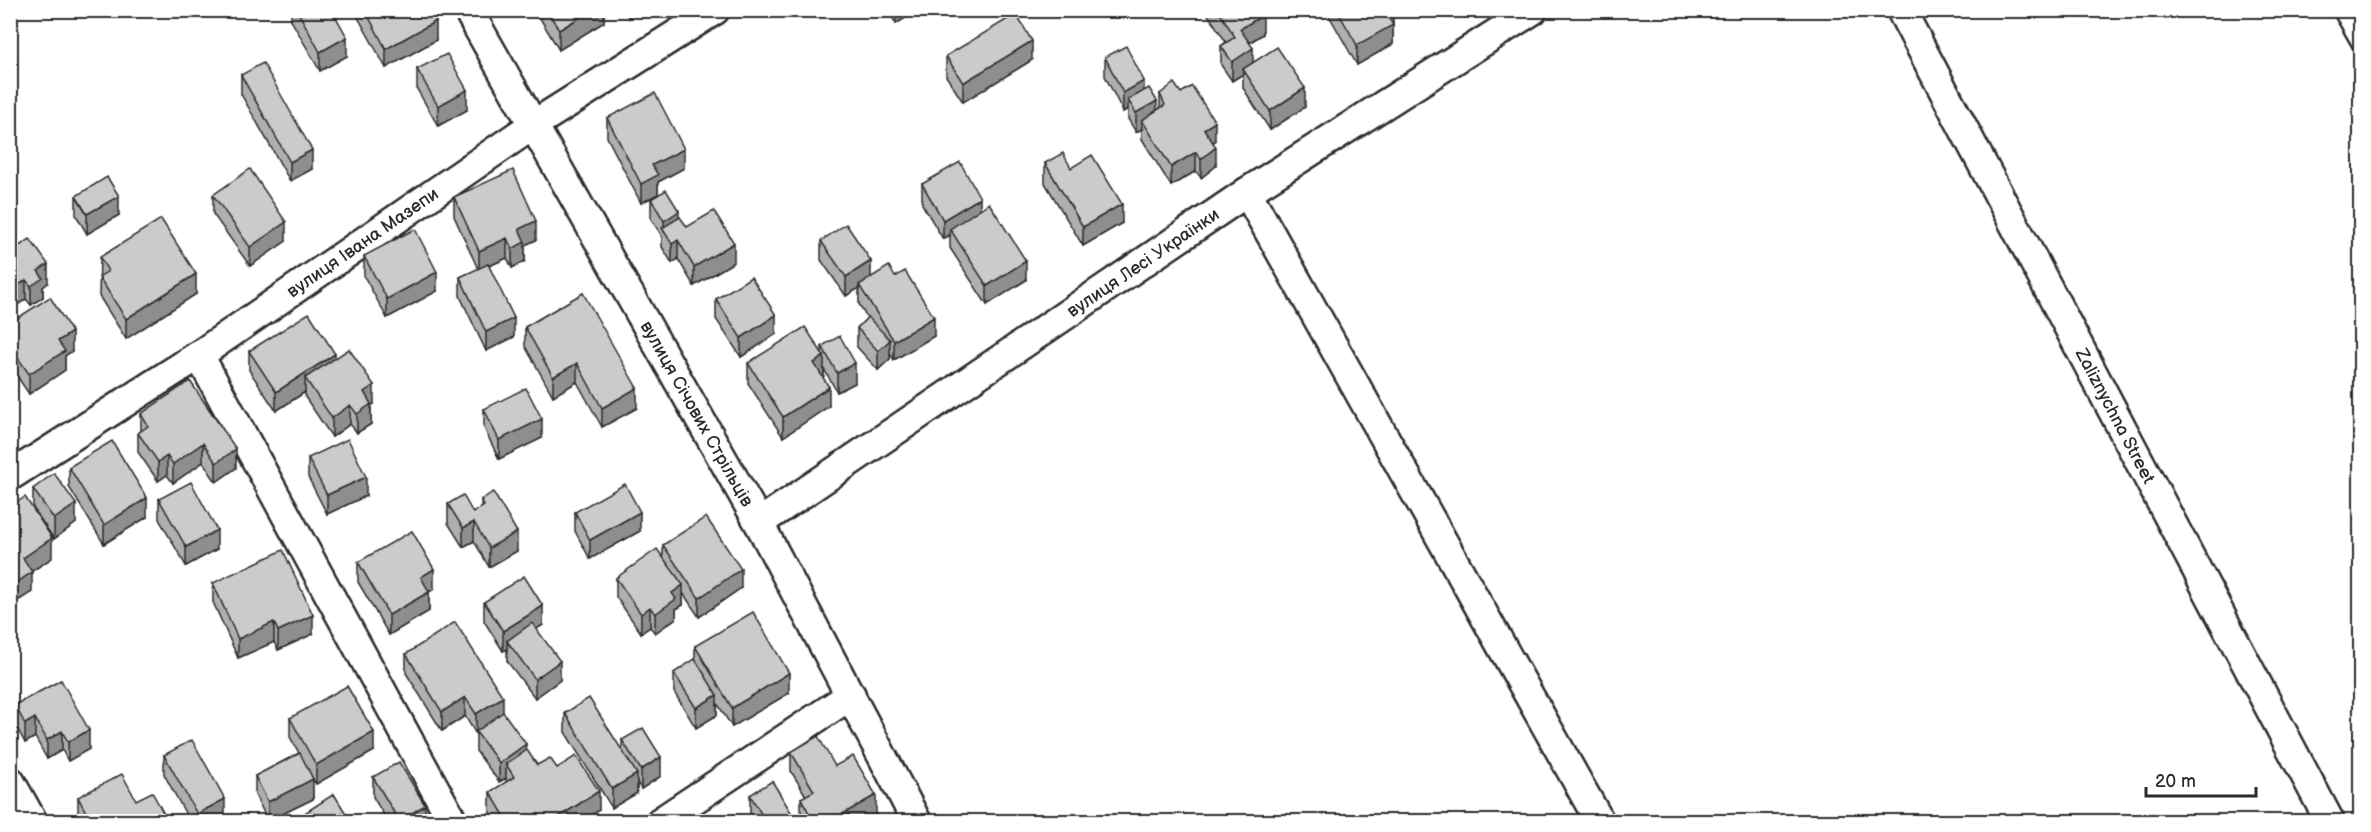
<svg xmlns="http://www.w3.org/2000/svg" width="2371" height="832" viewBox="0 0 2371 832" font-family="'Balsamiq Sans',sans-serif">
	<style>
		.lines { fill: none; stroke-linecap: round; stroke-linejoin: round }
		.lane-casing { stroke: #2b2b2b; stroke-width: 20 }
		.street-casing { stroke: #2b2b2b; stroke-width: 33 }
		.lane { stroke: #fff; stroke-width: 15 }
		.street { stroke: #fff; stroke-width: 28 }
		.wall { fill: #afafaf; stroke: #2b2b2b; stroke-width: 1.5 }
		.shaded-wall { fill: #8e8e8e; stroke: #2b2b2b; stroke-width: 1.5 }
		.building { fill: #cbcbcb; stroke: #2b2b2b; stroke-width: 1.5 }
		.labels { text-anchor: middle; stroke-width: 5; stroke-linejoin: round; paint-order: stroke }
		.street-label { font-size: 18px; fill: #2b2b2b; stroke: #fff }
	</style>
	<rect width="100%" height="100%" fill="#fff"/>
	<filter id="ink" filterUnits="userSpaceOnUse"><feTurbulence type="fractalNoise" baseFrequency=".0167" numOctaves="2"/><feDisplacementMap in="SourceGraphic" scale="12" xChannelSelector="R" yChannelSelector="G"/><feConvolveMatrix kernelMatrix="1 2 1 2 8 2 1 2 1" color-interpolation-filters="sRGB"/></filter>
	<g filter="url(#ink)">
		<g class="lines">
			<g class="lane-casing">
				<polyline id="lane" points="2341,10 2360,43"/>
			</g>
			<g class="street-casing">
				<g id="street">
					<path id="s1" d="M468,10L759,523L917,822"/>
					<path id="s2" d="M1901,10L2330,822"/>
					<polyline points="1247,192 1600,822"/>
					<polyline points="199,355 453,822"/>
					<path id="s3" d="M10,476L199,355L533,125L715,10"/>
					<path id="s4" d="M759,523L1247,192L1533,10"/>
					<polyline points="10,781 33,822"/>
					<polyline points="660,822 851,695"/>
				</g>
			</g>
			<use href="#lane" class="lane"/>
			<use href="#street" class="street"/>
		</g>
		<g class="wall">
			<polygon points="291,10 332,10 347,56 320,71 291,20"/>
			<polygon points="354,10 430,10 436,40 386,68"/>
			<polygon points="535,10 604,10 604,22 559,50"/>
			<polygon points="625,10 642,10 629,18"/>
			<polygon points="888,10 918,10 896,24"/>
			<polygon points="1205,10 1260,10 1263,34 1249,43 1253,63 1305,107 1270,130 1243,88 1243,74 1232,81 1221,65 1221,46 1226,42"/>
			<polygon points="1326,10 1393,10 1392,11 1393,33 1393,44 1357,65"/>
			<polygon points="946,56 1032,60 963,102 946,76"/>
			<polygon points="1105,57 1144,91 1157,110 1160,108 1160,94 1215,141 1213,142 1216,166 1201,178 1196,171 1171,186 1142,139 1142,129 1136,132 1128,119 1128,109 1123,112 1105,76"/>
			<polygon points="417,69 467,110 438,126 417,89"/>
			<polygon points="241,75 312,169 290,181 241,94"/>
			<polygon points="607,118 684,168 658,182 658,194 641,203 607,137"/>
			<polygon points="1045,163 1071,168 1122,223 1083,246 1045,183"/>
			<polygon points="922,184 980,209 1026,280 987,305 950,248 950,235 943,239 922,204"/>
			<polygon points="213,195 286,241 250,266 213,214"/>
			<polygon points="76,196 119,215 87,234 76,215"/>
			<polygon points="454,197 536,240 525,245 525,261 512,268 507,258 489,266 514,337 486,351 460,296 460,277 478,269 454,216"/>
			<polygon points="651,199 679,217 687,227 734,262 694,286 678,259 672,263 662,247 662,236 651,219"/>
			<polygon points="821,241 871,277 895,277 934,336 894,360 890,353 890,359 878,370 857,347 857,328 867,318 859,304 859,288 846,296 821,260"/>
			<polygon points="10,252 48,283 43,287 43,297 31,305 26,299 10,310"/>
			<polygon points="364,256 437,291 387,318 364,276"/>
			<polygon points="100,257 196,294 126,339 99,296"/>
			<polygon points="583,293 637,408 602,427 577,382 553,396 525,346 525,327"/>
			<polygon points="716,299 776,334 741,357 716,319"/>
			<polygon points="10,323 72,351 65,356 65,370 29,394 10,366"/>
			<polygon points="822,346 855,383 837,392 824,369 824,376 823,377 829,406 783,437 748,383 748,363 822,353"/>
			<polygon points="249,351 335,358 374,404 371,406 371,424 357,433 350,424 332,437 305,397 305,392 276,411 249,370"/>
			<polygon points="190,381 236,468 216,482 203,462 173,483 167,475 158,481 138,452 138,433 141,431 141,414"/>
			<polygon points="484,409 542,438 499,459 484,428"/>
			<polygon points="308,458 366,496 327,514 308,477"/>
			<polygon points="69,467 147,517 104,544 69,487"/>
			<polygon points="33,489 76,523 54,539 33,508"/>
			<polygon points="159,499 217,549 186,566 159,519"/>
			<polygon points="481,500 517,551 489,567 474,541 463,547 448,523 448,504 473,513 481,508"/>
			<polygon points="575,512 640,531 590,559 575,531"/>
			<polygon points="663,545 741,588 699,617 683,593 683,605 676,609 676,618 655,633 650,627 641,633 616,597 616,578 663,558"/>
			<polygon points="358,562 434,589 429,592 429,611 389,635 358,582"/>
			<polygon points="213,583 313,634 278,650 274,642 238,658 213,602"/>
			<polygon points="484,602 543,625 536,629 560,680 535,698 507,661 507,649 503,651 484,621"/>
			<polygon points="695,646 789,693 732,727 717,703 717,715 696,728 674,692 674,673 695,659"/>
			<polygon points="406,654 503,713 526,751 537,765 557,768 599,810 581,822 496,822 490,812 490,792 506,783 506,778 499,782 476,751 476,733 476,734 465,716 442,731 406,673"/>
			<polygon points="61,680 89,749 68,761 62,750 47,759 35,737 25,743 15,724 15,705"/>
			<polygon points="565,713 622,751 622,740 661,776 641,789 637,782 637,793 612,808 565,732"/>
			<polygon points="290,718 374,751 316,784 312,778 313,799 268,821 255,795 255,776 299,753 290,737"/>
			<polygon points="791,752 876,814 862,822 803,822 801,818 801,798 806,796 791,771"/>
			<polygon points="164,755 225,818 219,822 190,822 164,774"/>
			<polygon points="373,777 425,812 434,822 388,822 373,797"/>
			<polygon points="750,795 797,822 754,822 750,814"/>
			<polygon points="78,797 136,800 165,822 81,822 78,816"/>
		</g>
		<g class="shaded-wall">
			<polygon points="592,10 604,10 604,22 559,50 559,30"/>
			<polygon points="629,10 642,10 629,18"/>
			<polygon points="896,10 918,10 896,24"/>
			<polygon points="924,10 931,10 924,15"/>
			<polygon points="1393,14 1393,44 1357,65 1357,45 1388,17"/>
			<polygon points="1263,15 1263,34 1240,48 1240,29"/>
			<polygon points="436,21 436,40 386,68 386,49"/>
			<polygon points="347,37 347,56 320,71 320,52"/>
			<polygon points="1032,41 1032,60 963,102 963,83"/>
			<polygon points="1253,48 1253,68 1243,69 1243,74 1232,81 1232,62"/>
			<polygon points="1144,81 1144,101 1128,100 1128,109 1123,112 1123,93"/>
			<polygon points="1305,88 1305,107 1270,130 1270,111"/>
			<polygon points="467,90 467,110 438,126 438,106"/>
			<polygon points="1157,101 1157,120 1142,120 1142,129 1136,132 1136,113"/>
			<polygon points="1215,122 1215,141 1204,148 1204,129"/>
			<polygon points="1216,147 1216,166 1201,178 1201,159"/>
			<polygon points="684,149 684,168 658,182 658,194 641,203 641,184 652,165"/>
			<polygon points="312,150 312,169 290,181 290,162"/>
			<polygon points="1196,152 1196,171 1171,186 1171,167"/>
			<polygon points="119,196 119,215 87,234 87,214"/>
			<polygon points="980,198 980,217 950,229 950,235 943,239 943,220"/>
			<polygon points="1122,204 1122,223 1083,246 1083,227"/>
			<polygon points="679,211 679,231 664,232 664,221"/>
			<polygon points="536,221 536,240 525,245 525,261 512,268 512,249 519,229"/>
			<polygon points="286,222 286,241 250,266 250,247"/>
			<polygon points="507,238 507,258 479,270 479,251"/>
			<polygon points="678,240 678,259 672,263 672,244"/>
			<polygon points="734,243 734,262 694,286 694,267"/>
			<polygon points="871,261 871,280 859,285 859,288 846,296 846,277"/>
			<polygon points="1026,261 1026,280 987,305 987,286"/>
			<polygon points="48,264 48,283 43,287 43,297 31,305 31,286 38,271"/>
			<polygon points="437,272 437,291 387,318 387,299"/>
			<polygon points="196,274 196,294 126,339 126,319"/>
			<polygon points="26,280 26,299 10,310 10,291"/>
			<polygon points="776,315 776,334 741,357 741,338"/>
			<polygon points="934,317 934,336 894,360 894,341"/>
			<polygon points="514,318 514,337 486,351 486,332"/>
			<polygon points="72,332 72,351 65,356 65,370 29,394 29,374 58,341"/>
			<polygon points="890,340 890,359 878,370 878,351"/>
			<polygon points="335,354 335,373 305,378 305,392 276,411 276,392"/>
			<polygon points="824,356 824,376 814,382 814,363"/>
			<polygon points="577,363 577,382 553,396 553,377"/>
			<polygon points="855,363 855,383 837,392 837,373"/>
			<polygon points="374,385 374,404 371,406 371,424 357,433 357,414 364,392"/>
			<polygon points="829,387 829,406 783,437 783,417"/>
			<polygon points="637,388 637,408 602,427 602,408"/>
			<polygon points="350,405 350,424 332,437 332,418"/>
			<polygon points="542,419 542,438 499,459 499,440"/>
			<polygon points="203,443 203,462 173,483 173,464"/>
			<polygon points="236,449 236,468 216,482 216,463"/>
			<polygon points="167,456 167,475 158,481 158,462"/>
			<polygon points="366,477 366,496 327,514 327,495"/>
			<polygon points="147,498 147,517 104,544 104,525"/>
			<polygon points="76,504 76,523 54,539 54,519"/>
			<polygon points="640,512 640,531 590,559 590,540"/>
			<polygon points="474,522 474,541 463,547 463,528"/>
			<polygon points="217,530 217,549 186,566 186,547"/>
			<polygon points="517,532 517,551 489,567 489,548"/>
			<polygon points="52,538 52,558 23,577 23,558"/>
			<polygon points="434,569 434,589 421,596 421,577"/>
			<polygon points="741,569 741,588 699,617 699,598"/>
			<polygon points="32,572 32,592 10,606 10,587"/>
			<polygon points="683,585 683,605 676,609 676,618 655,633 655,614 672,593"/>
			<polygon points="429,592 429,611 389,635 389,615"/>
			<polygon points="543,606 543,625 510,646 507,641 507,649 503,651 503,631"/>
			<polygon points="650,607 650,627 641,633 641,614"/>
			<polygon points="313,615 313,634 278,650 278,631"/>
			<polygon points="274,622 274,642 238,658 238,639"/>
			<polygon points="560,661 560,680 535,698 535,679"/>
			<polygon points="789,673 789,693 732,727 732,708"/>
			<polygon points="717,695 717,715 696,728 696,708"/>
			<polygon points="465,697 465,716 442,731 442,712"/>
			<polygon points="503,697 503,716 476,734 476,714"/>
			<polygon points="35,718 35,737 25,743 25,724"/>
			<polygon points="89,730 89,749 68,761 68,742"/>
			<polygon points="62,731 62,750 47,759 47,740"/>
			<polygon points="374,732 374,751 316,784 316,765"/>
			<polygon points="526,744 526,763 506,764 506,778 499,782 499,763"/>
			<polygon points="661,757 661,776 641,789 641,770"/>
			<polygon points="637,774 637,793 612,808 612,789"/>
			<polygon points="313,779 313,799 268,821 268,802"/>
			<polygon points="599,791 599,810 581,822 551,822"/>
			<polygon points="876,795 876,814 862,822 829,822"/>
			<polygon points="225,799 225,818 219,822 197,822 197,814"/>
			<polygon points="425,805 425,822 399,822"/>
			<polygon points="165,816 165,822 155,822"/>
		</g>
		<g class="building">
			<polygon points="297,10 332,10 347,37 320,52"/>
			<polygon points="365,10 430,10 436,21 386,49"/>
			<polygon points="547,10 592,10 559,30"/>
			<polygon points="1218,10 1260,10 1263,15 1240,29 1253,48 1232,62 1221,46 1235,37"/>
			<polygon points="1337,10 1392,10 1393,14 1388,17 1393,25 1357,45"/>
			<polygon points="1016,14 1032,41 963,83 946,56"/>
			<polygon points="1126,46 1144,81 1123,93 1105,57"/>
			<polygon points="1277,47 1305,88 1270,111 1243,69"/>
			<polygon points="447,54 467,90 438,106 417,69"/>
			<polygon points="263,63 312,150 290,162 241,75"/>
			<polygon points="1174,83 1181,93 1192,86 1215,122 1204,129 1216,147 1201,159 1196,152 1171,167 1142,120 1165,105 1160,94"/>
			<polygon points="1149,88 1157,101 1136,113 1128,100"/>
			<polygon points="655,93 684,149 652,165 658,175 641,184 607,118"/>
			<polygon points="1063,153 1071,168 1092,155 1122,204 1083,227 1045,163"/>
			<polygon points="960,162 980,198 943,220 922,184"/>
			<polygon points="250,169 286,222 250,247 213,195"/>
			<polygon points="513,170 536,221 519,229 525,242 512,249 507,238 479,251 454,197"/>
			<polygon points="107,177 119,196 87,214 76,196"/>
			<polygon points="666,190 679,211 664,221 651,199"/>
			<polygon points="989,203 1026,261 987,286 950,229"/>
			<polygon points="714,211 734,243 694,267 678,240 672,244 662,228 680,217 687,227"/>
			<polygon points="161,219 196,274 126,319 99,277 108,271 100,257"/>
			<polygon points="846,224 871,261 846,277 821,241"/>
			<polygon points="415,229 437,272 387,299 364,256"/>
			<polygon points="30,239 48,264 38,271 43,278 31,286 26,280 10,291 10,252"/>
			<polygon points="488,264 514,318 486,332 460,277"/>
			<polygon points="889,266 895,277 905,271 934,317 894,341 859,285"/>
			<polygon points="751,277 776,315 741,338 716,299"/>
			<polygon points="583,293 637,388 602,408 577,363 553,377 525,327"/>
			<polygon points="50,297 72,332 58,341 65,351 29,374 10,346 10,323"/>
			<polygon points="309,313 335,354 276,392 249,351"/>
			<polygon points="868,317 890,340 878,351 857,328"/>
			<polygon points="805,327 824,356 814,363 829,387 783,417 748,363"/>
			<polygon points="840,336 855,363 837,373 822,346"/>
			<polygon points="349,349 374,385 364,392 371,404 357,414 350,405 332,418 305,378"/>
			<polygon points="190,381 236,449 216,463 203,443 173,464 167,456 158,462 138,433 148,426 141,414"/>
			<polygon points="526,388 542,419 499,440 484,409"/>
			<polygon points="348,439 366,477 327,495 308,458"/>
			<polygon points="112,441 147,498 104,525 69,467"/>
			<polygon points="54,473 76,504 54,519 33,489"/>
			<polygon points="191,482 217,530 186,547 159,499"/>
			<polygon points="625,484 640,512 590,540 575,512"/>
			<polygon points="493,492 517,532 489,548 474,522 463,528 448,504 463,495 473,513 484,506 481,500"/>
			<polygon points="25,497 52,538 23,558 32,572 10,587 10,507"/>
			<polygon points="706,517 741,569 699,598 663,545"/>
			<polygon points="412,531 434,569 421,577 429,592 389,615 358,562"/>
			<polygon points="657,549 683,585 672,593 676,599 655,614 650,607 641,614 616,578"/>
			<polygon points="283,550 313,615 278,631 274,622 238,639 213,583"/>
			<polygon points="524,576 543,606 503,631 484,602"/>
			<polygon points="753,612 789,673 732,708 695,646"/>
			<polygon points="455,622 503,697 476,714 465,697 442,712 406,654"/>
			<polygon points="532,623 560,661 535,679 507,641"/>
			<polygon points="695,659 717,695 696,708 674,673"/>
			<polygon points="61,680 89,730 68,742 62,731 47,740 35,718 25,724 15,705"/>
			<polygon points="347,686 374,732 316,765 290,718"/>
			<polygon points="589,698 637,774 612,789 565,713"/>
			<polygon points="503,712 526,744 499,763 476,732"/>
			<polygon points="643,728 661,757 641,770 622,740"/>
			<polygon points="818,736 835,766 853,756 876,795 829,822 814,822 801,798 814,791 791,752"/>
			<polygon points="192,740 225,799 197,814 164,755"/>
			<polygon points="527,750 537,765 550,758 557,768 576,756 599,791 551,822 508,822 490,792 514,777 506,764"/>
			<polygon points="300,753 313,779 268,802 255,776"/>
			<polygon points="399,762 425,805 399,821 373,777"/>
			<polygon points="122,774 136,800 152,792 165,816 155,822 91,822 78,797"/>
			<polygon points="772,781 797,822 766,822 750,795"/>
			<polygon points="334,794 351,822 304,822 300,816"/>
			<polygon points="427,810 434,822 409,822"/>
		</g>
	</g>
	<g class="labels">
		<g class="street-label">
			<text dy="6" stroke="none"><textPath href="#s3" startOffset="423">вулиця Івана Мазепи</textPath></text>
			<text dy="6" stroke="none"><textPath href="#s4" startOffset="464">вулиця Лесі Українки</textPath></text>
			<text dy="6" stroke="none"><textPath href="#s1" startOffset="464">вулиця Січових Стрільців</textPath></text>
			<text dy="6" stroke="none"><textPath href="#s2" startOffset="459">Zaliznychna Street</textPath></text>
		</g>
	</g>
	<rect width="2371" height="832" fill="none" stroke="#fff" stroke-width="36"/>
	<rect x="18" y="18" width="2335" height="796" fill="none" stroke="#2b2b2b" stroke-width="2" filter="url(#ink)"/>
	<path d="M2146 787v9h110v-9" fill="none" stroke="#2b2b2b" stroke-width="3"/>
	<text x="2155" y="787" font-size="18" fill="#2b2b2b" stroke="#ffffff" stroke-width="4.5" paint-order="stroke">20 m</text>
</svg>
